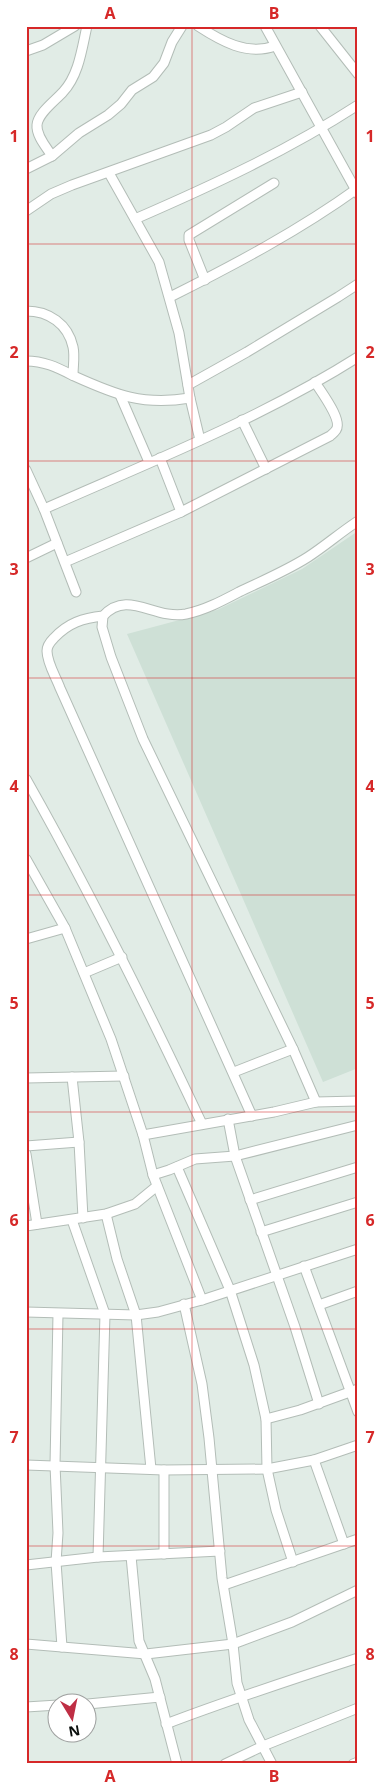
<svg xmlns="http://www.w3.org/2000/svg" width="384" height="1790" viewBox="0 0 384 1790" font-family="'Noto Sans',sans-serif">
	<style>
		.built { fill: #cee0d6 }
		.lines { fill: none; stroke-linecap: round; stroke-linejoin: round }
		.minor-casing { stroke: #b3bdb7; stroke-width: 11 }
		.minor { stroke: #fff; stroke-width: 9 }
		.grid { fill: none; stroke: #d62828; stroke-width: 1; stroke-opacity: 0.55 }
		.neatline { fill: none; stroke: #d62828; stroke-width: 2 }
		.grid-label { font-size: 16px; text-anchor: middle; font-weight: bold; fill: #d62828 }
	</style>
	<rect width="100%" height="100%" fill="#e1ece6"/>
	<polygon class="built" points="358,531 358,1068 323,1082 127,634 217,610 302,569"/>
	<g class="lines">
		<g class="minor-casing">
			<g id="minor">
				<path d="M198,26C221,41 247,56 275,46"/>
				<polyline points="265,26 358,194"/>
				<polyline points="320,26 358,74"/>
				<polyline points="26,51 43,45 75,26"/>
				<path d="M52,156C47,148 36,136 37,125C38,113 55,101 63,92C79,75 82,48 87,26"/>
				<polyline points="26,169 52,156 79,133 108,115 121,104 132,90 153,77 164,63 172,42 182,26"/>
				<polyline points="109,173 159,262 179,333 190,398 200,440"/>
				<polyline points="26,211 51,194 72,185 211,135 226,127 254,108 302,92"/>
				<path d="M135,219C211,186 287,151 358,105"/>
				<polyline points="205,280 189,240 189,235 274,183"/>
				<path d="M170,297C234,265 300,230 358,188"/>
				<path d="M26,311C49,311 68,324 73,347C75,356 73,366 73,375"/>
				<path d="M26,361C45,361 58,368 74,376C116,395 143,406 190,398"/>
				<polyline points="188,385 247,352 338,297 358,284"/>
				<polyline points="120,395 149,462"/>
				<polyline points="242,420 266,469"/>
				<polyline points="160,458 181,512"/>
				<polyline points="26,470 44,509 76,592"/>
				<path d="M44,509C150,462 260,419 358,357"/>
				<polyline points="26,558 57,543"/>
				<path d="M65,562L181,512L330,436C332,434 334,433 336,430C343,420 321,392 315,382"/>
				<polyline points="103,616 102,627 111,657 143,739 293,1049 316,1102"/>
				<path d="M26,779C90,892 147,1007 202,1124"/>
				<polyline points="26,859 65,928 111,1039 143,1135 153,1175 202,1300"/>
				<polyline points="26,939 65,928"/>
				<polyline points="84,973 122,957"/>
				<polyline points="234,1072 293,1049"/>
				<polyline points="72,1077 79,1142 83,1218"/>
				<polyline points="26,1078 124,1076"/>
				<path d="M252,1116L60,688C56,677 47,663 47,651C47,645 51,641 54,638C68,623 83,618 103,616C128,589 154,620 186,614C205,610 222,601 239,592C262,581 286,571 308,557C325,546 341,532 358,521"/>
				<polyline points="228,1119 235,1156 295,1327 319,1404"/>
				<polyline points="143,1135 274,1112 316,1102 358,1101"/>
				<polyline points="26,1146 79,1142"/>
				<polyline points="26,1154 37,1224"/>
				<polyline points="177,1167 230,1290 254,1365 266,1419 267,1469 276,1510 293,1562"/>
				<polyline points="153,1175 169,1170 195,1159 235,1156 358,1125"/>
				<polyline points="250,1200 358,1167"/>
				<polyline points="106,1214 117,1259 136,1315 151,1469"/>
				<polyline points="72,1220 105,1314 98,1557"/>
				<polyline points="26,1226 106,1214 135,1204 157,1186"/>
				<polyline points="261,1232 358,1202"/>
				<polyline points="304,1266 358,1412"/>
				<polyline points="184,1304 202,1384 209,1438 222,1578 233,1644 237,1683 249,1720 272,1764"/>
				<polyline points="319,1305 358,1291"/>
				<polyline points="26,1312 136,1315 158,1312 202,1300 358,1249"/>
				<polyline points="58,1314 55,1465 58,1533 56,1562 62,1647"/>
				<polyline points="266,1419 300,1410 358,1389"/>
				<polyline points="314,1460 344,1544"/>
				<polyline points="26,1465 164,1470 267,1469 314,1460 358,1445"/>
				<polyline points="164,1470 164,1554"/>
				<polyline points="131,1556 139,1641 155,1679 177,1764"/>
				<polyline points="26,1565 98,1557 220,1551"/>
				<polyline points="224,1585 358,1539"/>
				<polyline points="26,1644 146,1654 233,1644 292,1622 358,1590"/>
				<polyline points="88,1704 160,1697"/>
				<polyline points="26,1707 58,1705"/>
				<path d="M166,1724C229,1700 293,1679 358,1658"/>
				<polyline points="225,1764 263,1746 358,1708"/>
				<polyline points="353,1764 358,1762"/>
			</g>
		</g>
		<use href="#minor" class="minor"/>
	</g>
	<path class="grid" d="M192,26V1764M26,244H358M26,461H358M26,678H358M26,895H358M26,1112H358M26,1329H358M26,1546H358"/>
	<rect width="384" height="1790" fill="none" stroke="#ffffff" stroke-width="55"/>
	<g transform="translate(72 1718) rotate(170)"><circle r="24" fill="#ffffff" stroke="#9d9f9e"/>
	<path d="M0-4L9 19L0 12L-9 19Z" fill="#bf2e44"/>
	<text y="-8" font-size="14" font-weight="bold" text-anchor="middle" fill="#0a0e0c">N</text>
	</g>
	<rect x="28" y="28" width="328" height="1734" class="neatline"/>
	<g class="grid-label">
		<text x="110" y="19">A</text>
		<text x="274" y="19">B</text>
		<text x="14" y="142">1</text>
		<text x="370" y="142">1</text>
		<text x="14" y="358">2</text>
		<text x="370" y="358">2</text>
		<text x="14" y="575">3</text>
		<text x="370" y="575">3</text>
		<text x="14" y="792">4</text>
		<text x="370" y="792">4</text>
		<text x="14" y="1009">5</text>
		<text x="370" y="1009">5</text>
		<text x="14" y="1226">6</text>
		<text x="370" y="1226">6</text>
		<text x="14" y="1443">7</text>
		<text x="370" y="1443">7</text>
		<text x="14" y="1660">8</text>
		<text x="370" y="1660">8</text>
		<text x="110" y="1782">A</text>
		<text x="274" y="1782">B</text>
	</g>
</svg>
